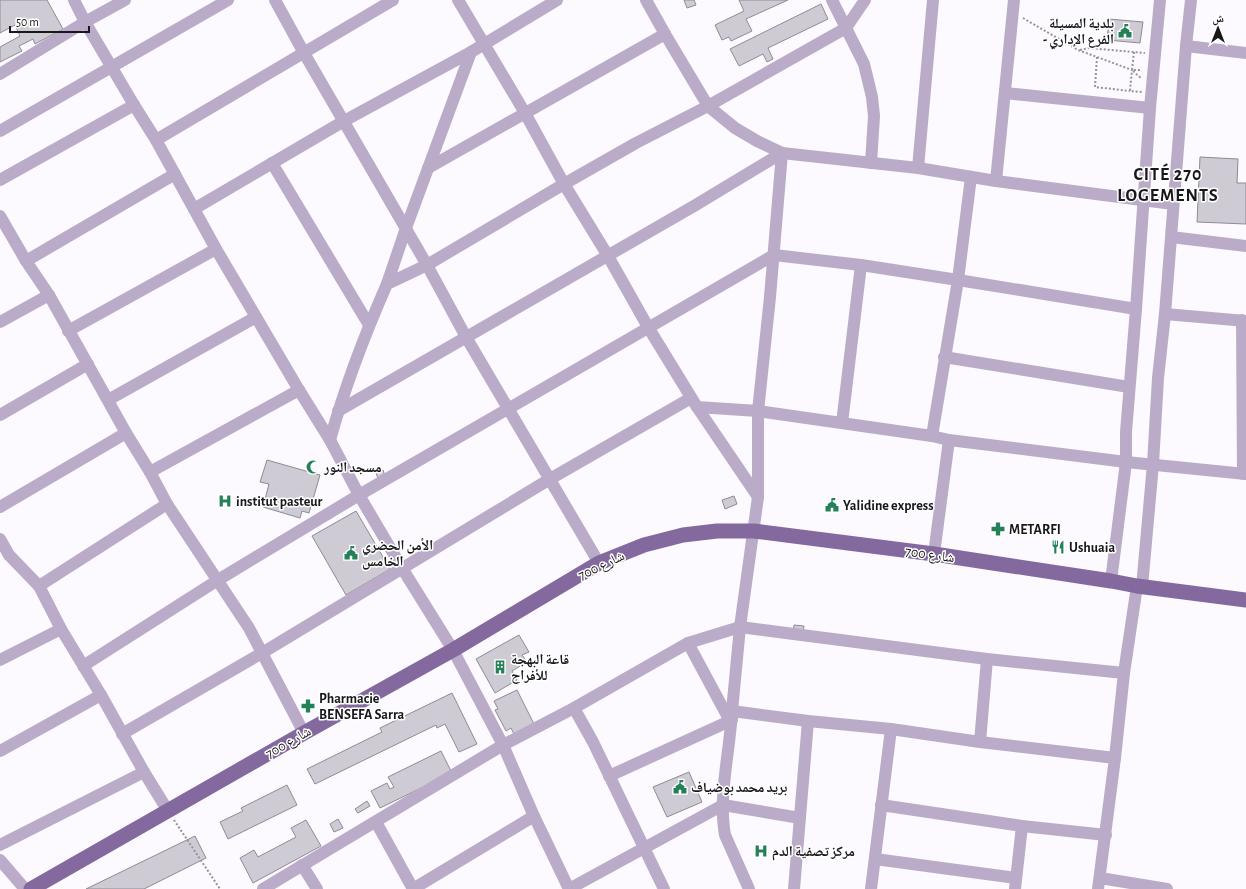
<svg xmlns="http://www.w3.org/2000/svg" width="1246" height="889" viewBox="0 0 1246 889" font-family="'Alegreya Sans','Noto Naskh Arabic',sans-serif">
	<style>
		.building { fill: #cfcbd4; stroke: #8f8b94 }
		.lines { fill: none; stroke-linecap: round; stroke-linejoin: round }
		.path { stroke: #969498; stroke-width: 2; stroke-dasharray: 2 2; stroke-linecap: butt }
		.minor { stroke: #baacc9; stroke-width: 12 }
		.major { stroke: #84699e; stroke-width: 15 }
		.labels { text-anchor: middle; stroke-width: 3; stroke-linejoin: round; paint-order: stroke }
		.poi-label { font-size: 14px; font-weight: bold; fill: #18171a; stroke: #fff; text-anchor: start }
		.street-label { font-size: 14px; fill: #18171a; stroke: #fff }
		.district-label { font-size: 18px; font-weight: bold; letter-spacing: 1px; fill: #18171a; stroke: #fff }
	</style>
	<rect width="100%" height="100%" fill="#fcf9ff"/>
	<g class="building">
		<polygon points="0,0 47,0 63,29 35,44 33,39 19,46 22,51 0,62 0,47 20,36 15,25 0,33"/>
		<polygon points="684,0 694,0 696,5 687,8"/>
		<polygon points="739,0 788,0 746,19 752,31 731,41 729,37 722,40 715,25 744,11"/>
		<polygon points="821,4 828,19 768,48 773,59 767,62 763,54 739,66 730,49"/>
		<polygon points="1109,19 1143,22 1140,43 1107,40"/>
		<polygon points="1200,157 1238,159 1237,183 1246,183 1246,224 1197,222"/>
		<polygon points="267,460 320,475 309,513 302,511 300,518 263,507 269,484 260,482"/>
		<polygon points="383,470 386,479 379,481 376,473"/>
		<polygon points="734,496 737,504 725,509 722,500"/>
		<polygon points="356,511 390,569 346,595 312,536"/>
		<polygon points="794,625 804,626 803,634 793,633"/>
		<polygon points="519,635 529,652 522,655 527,662 512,671 517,680 495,693 476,659"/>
		<polygon points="517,690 534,724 514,734 511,728 506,731 495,710 498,709 494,701"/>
		<polygon points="452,693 477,744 459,752 445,724 437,728 436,725 315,784 307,769 382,732 380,728"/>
		<polygon points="441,751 452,773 380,808 371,791 387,783 390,789 394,787 388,777"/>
		<polygon points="689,772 702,802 667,817 653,787"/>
		<polygon points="287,785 297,805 228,839 220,822 243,811 241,808"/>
		<polygon points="367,801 370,806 358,813 355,809"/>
		<polygon points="338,819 343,828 334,832 330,824"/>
		<polygon points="306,820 321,846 253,883 240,858 254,850 258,857 296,837 291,828"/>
		<polygon points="195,836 206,858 144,889 86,889"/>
	</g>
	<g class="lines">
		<g class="path">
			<polyline points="1023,18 1078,50 1132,70 1130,91 1142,92"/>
			<polyline points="1080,50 1089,48 1145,53"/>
			<polyline points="1134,52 1132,70 1142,70"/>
			<polyline points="1097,57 1095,87 1130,91"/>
			<polyline points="1133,71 1142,79"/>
			<polyline points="174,820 220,889"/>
		</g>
		<g class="minor">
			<polyline points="74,0 85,22 134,105 156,140 216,249 299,390 330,440 359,495 402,568 453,650 503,745 574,708 593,742 664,889"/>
			<polyline points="275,0 304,53 427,265 466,337 599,563"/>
			<polyline points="458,0 525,113 564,184 608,256 648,327 697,407 758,411 932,436 949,440 1126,462 1246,474"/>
			<polyline points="832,0 864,64 872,97 874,116 871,163"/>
			<polyline points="865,0 846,28 708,106 735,128 757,141 782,153 918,168 996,181 1173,204"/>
			<polyline points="1186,46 1246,53"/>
			<polyline points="0,74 85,22 125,0"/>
			<polyline points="1005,93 1150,108"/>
			<polyline points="0,131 228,0"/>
			<polyline points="156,140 393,0"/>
			<polyline points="272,163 369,325"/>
			<polyline points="428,168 665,34"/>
			<polyline points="918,168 933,0"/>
			<polyline points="0,180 134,105"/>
			<polyline points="996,181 1014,0"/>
			<polyline points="194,209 344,121 471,52 557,0"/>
			<polyline points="0,216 26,261 49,295 126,433 150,472 167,504 249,628 304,733"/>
			<polyline points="1171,237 1246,246"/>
			<polyline points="26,261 175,174"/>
			<polyline points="387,284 406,228 471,52"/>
			<polyline points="1165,314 1246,321"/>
			<polyline points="1242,320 1243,474"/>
			<polyline points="0,322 49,295"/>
			<polyline points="68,331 216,249"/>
			<polyline points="944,357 1129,387"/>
			<polyline points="108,400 256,317"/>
			<polyline points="697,407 758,497"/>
			<polyline points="338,411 694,206 782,153"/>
			<polyline points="0,415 88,364"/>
			<polyline points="842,423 861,265"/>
			<polyline points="932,436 958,280 971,177"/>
			<path d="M330,440C345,386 365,334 387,284L427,265L564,184L636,143L708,106L665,34L646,0"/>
			<polyline points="150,472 299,390"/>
			<polyline points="0,507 126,433"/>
			<polyline points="0,539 9,555 39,586 61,629 101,695 144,772 168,811"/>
			<polyline points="934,554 949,440"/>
			<polyline points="1111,581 1126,462 1126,432 1136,309 1150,108 1160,0"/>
			<polyline points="39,586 167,504"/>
			<polyline points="1142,587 1153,464 1158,378 1165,314 1186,46 1191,0"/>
			<polyline points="688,643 730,721"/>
			<polyline points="0,660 61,629"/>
			<polyline points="83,666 218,580 359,495 774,255 861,265 958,280 1136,309"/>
			<polyline points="574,708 688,643 740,627 987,659 1124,673"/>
			<polyline points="732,711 740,627 758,497 758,411 770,297 782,153"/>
			<polyline points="891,729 980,742 1115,758"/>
			<polyline points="122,734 262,653 550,479 691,398"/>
			<polyline points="980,742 987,659"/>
			<polyline points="0,751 101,695"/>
			<polyline points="609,776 732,720"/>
			<polyline points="881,805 1022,826 1106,835"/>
			<polyline points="376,822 413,889"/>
			<polyline points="0,845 144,772"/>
			<polyline points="875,859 1016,878"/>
			<polyline points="0,860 25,889"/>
			<polyline points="302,865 317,889"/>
			<polyline points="1100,878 1167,889"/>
			<polyline points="263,889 503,745 533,814 569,889"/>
			<polyline points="413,889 534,816"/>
			<polyline points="569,889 723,805 800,818"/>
			<path d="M749,889L725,835C718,796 730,751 732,711L808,721L891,729L871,889"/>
			<polyline points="794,889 808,721"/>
			<polyline points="1015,889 1022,826"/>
			<polyline points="1098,889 1115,758 1124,673 1137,586"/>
		</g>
		<polyline class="major" points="31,889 304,733 453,650 599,563 644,545 683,535 717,531 754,531 934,554 1111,581 1137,586 1246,600"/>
	</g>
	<defs>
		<g id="civic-bare" transform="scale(1.08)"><path d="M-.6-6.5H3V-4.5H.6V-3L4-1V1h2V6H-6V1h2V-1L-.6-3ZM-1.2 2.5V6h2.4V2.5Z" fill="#238057" stroke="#fff" stroke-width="2.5" paint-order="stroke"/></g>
		<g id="mosque-bare" transform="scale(1.08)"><path d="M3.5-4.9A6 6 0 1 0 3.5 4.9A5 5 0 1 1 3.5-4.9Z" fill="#238057" stroke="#fff" stroke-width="2.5" paint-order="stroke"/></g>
		<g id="hospital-bare" transform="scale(1.08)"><path d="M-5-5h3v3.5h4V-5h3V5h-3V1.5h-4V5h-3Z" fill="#238057" stroke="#fff" stroke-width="2.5" paint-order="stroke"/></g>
		<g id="pharmacy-bare" transform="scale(1.08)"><path d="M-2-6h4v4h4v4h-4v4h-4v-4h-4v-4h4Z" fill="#238057" stroke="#fff" stroke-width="2.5" paint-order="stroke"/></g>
		<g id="restaurant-bare" transform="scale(1.08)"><path d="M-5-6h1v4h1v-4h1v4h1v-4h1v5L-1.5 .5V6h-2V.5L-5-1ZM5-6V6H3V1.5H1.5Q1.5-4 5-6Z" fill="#238057" stroke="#fff" stroke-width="2.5" paint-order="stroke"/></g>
		<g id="building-bare" transform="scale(1.08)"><path d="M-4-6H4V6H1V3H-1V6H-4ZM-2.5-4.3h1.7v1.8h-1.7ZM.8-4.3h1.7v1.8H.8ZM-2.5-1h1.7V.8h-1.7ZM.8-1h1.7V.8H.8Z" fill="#238057" stroke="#fff" stroke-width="2.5" paint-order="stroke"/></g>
	</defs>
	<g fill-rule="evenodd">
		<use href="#civic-bare" x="1125" y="31"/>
		<use href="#mosque-bare" x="313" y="467"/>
		<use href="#hospital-bare" x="225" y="501"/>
		<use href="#civic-bare" x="832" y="505"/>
		<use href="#pharmacy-bare" x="998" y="529"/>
		<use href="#restaurant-bare" x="1058" y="547"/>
		<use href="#civic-bare" x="351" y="553"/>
		<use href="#building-bare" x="500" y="667"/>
		<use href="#pharmacy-bare" x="308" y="706"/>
		<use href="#civic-bare" x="680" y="787"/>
		<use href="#hospital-bare" x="761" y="851"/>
	</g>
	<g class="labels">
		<g class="poi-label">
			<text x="1114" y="28" text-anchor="end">بلدية المسيلة<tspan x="1114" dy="16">- الفرع الإداري</tspan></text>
			<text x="324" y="472">مسجد النور</text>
			<text x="236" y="506">institut pasteur</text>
			<text x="843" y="510">Yalidine express</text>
			<text x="1009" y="534">METARFI</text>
			<text x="362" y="550">الأمن الحضري<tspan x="362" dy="16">الخامس</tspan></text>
			<text x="1069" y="552">Ushuaia</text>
			<text x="511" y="664">قاعة البهجة<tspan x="511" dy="16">للأفراح</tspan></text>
			<text x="319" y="703">Pharmacie<tspan x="319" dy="16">BENSEFA Sarra</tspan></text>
			<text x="691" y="792">بريد محمد بوضياف</text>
			<text x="772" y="856">مركز تصفية الدم</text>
		</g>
		<g class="street-label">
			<text transform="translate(930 554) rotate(8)" y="5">شارع 700</text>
			<text transform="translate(601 565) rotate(-26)" y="5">شارع 700</text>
			<text transform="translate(288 742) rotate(-30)" y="5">شارع 700</text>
		</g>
		<g class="district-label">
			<text x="1168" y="180">CITÉ 270<tspan x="1168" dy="21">LOGEMENTS</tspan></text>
		</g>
	</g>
	<g transform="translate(1218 28)" stroke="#ffffff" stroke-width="3" paint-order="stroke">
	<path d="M0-3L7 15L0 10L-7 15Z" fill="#18171a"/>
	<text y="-6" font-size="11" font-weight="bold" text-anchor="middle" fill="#18171a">ش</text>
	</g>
	<path d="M10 26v6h79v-6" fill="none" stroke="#18171a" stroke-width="2"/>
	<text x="16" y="26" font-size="12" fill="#18171a" stroke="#ffffff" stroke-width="3" paint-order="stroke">50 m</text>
</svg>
